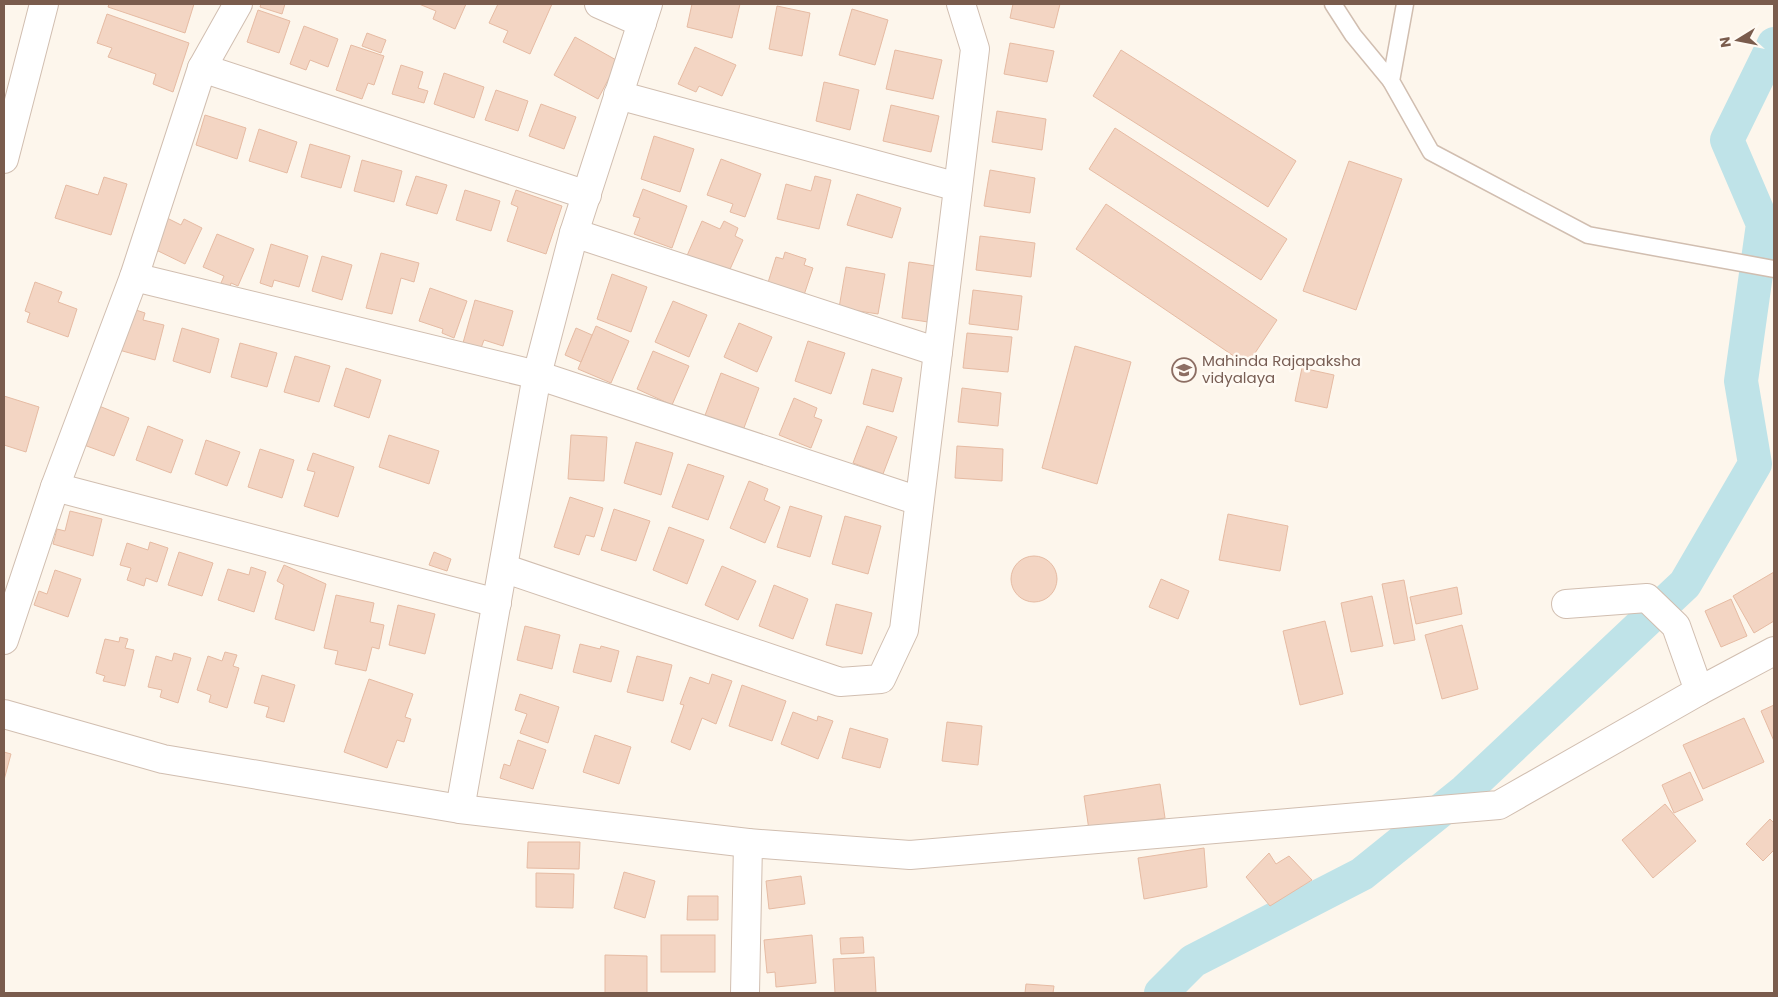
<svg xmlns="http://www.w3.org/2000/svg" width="1778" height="997" viewBox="0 0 1778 997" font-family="Poppins,sans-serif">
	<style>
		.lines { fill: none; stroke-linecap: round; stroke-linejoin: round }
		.canal { stroke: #bfe3e8; stroke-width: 34 }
		.building { fill: #f3d5c3; stroke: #e6bba3 }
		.lane-casing { stroke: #d1beb0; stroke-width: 19 }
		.street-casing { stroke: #d1beb0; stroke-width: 30 }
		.lane { stroke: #fff; stroke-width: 16 }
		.street { stroke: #fff; stroke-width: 28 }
		.labels { text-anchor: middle; stroke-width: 5; stroke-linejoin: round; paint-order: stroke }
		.education-label { font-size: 15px; fill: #785e54; stroke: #fffaf3; text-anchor: start }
	</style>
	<rect width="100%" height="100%" fill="#fdf6ec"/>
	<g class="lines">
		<polyline class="canal" points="1161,993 1193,961 1362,874 1465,791 1685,584 1755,464 1741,381 1763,224 1727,140 1774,44"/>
	</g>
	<g class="building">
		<polygon points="109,4 194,4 185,33 108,7"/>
		<polygon points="261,4 285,4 282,14 260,7"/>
		<polygon points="419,4 466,4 455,29 433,19 436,11"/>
		<polygon points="498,4 552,4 530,54 503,42 508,31 489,23"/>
		<polygon points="692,4 740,4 732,38 687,27"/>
		<polygon points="1013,4 1060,4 1054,28 1010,18"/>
		<polygon points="777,6 810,13 802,56 769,49"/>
		<polygon points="852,9 888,20 875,65 839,55"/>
		<polygon points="258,10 290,21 279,53 247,42"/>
		<polygon points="107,14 189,43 173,92 153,84 156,74 108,57 112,48 97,43"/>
		<polygon points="304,26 338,39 328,67 310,60 306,70 290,64"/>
		<polygon points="367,33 386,40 381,53 362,46"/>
		<polygon points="575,37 618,61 598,99 554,75"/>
		<polygon points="1010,43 1054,51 1047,82 1004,74"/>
		<polygon points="351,45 384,56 374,85 368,83 362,99 336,90"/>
		<polygon points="695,47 736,65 722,96 699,86 696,92 678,84"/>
		<polygon points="895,50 942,60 933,99 886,89"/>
		<polygon points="1121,50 1296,161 1268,207 1093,96"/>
		<polygon points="401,65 423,72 418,88 428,91 424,103 392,94"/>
		<polygon points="444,73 484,87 474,118 434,104"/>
		<polygon points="824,82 859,90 850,130 816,121"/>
		<polygon points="496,90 528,101 518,131 485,120"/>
		<polygon points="541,104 576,117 564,149 529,136"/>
		<polygon points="891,105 939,116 931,152 883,141"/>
		<polygon points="997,111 1046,119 1042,150 992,142"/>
		<polygon points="205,115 246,128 237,159 196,145"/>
		<polygon points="1115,128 1287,239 1261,280 1089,169"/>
		<polygon points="259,129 297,142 287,173 249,161"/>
		<polygon points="654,136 694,149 680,192 641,179"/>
		<polygon points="310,144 350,156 341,188 301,177"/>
		<polygon points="721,159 761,174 745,217 730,212 733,204 707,195"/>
		<polygon points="362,160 402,171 394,202 354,191"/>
		<polygon points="1349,161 1402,179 1356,310 1303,291"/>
		<polygon points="990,170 1035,178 1030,213 984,206"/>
		<polygon points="416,176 447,185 437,214 406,205"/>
		<polygon points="815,176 831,180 819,229 777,219 786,184 811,191"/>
		<polygon points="104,177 127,184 111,235 55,218 66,185 98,195"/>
		<polygon points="643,189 687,206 672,248 634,234 640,218 633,216"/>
		<polygon points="465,190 500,201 491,231 456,220"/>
		<polygon points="516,190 562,206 546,254 507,241 518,207 511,204"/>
		<polygon points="857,194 901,208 892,238 847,225"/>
		<polygon points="1106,204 1277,320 1247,365 1076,249"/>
		<polygon points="167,218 181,225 184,219 202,228 185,264 152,248"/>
		<polygon points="702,221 720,229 724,221 738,228 735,236 743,240 727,276 686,258"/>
		<polygon points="217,234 254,249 238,286 231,283 230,287 221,283 224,276 203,267"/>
		<polygon points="980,236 1035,243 1031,277 976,270"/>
		<polygon points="271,244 308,256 299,287 274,280 272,287 260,283"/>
		<polygon points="785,252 806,259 804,265 813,268 802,301 766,289 776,257 783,259"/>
		<polygon points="381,253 419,263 414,282 401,278 392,314 366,308"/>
		<polygon points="322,256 352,265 342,300 312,291"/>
		<polygon points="909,262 936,266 928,322 902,318"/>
		<polygon points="846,267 885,274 878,314 839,308"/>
		<polygon points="612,274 647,287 631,332 597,319"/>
		<polygon points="35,282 62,292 58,302 77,309 68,337 27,322 30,313 25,311"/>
		<polygon points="430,288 467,301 454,338 442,333 443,329 419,321"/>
		<polygon points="973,290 1022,296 1018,330 969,324"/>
		<polygon points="475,300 513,311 503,346 484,340 481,348 463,343"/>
		<polygon points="673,301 707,315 689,357 655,342"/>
		<polygon points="130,308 145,313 143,320 164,325 155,360 119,350"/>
		<polygon points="739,323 772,337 757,372 724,357"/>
		<polygon points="596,326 629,341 611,383 578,369"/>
		<polygon points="182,328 219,339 210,373 173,361"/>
		<polygon points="576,328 592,335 581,362 565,355"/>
		<polygon points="967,333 1012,337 1008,372 963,368"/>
		<polygon points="808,341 845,353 831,394 795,381"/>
		<polygon points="240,343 277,353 267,387 231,377"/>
		<polygon points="1075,346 1131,362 1097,484 1042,468"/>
		<polygon points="653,351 689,366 672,405 637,389"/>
		<polygon points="295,356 330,366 319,402 284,392"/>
		<polygon points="346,368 381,380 369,418 334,406"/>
		<polygon points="1302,368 1334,375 1327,408 1295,401"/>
		<polygon points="872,369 902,378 893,412 863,404"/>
		<polygon points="721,373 759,388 742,433 704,418"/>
		<polygon points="962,388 1001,393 998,426 958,422"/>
		<polygon points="4,396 39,407 26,452 4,445"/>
		<polygon points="794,398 817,408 814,417 822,420 811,448 779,435"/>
		<polygon points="99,406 129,418 114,456 84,445"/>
		<polygon points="148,426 183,440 171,473 136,460"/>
		<polygon points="867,426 897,437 883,474 853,463"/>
		<polygon points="389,435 439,451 429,484 379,467"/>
		<polygon points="571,435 607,437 604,481 568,479"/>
		<polygon points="206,440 240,452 227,486 195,474"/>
		<polygon points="636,442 673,453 661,495 624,483"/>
		<polygon points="957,446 1003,449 1002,481 955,478"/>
		<polygon points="260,449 294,460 282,498 248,487"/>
		<polygon points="313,453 354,467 338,517 304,506 315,472 307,470"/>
		<polygon points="688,464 724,476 708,520 672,507"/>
		<polygon points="749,481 768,489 764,500 780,507 765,543 730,528"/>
		<polygon points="570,497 603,508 594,537 586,535 579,555 554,547"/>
		<polygon points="790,506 822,516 810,557 777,547"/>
		<polygon points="614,509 650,521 636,561 601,550"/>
		<polygon points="70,511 102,519 93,556 53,544 57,529 65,531"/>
		<polygon points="1228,514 1288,526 1280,571 1219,560"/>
		<polygon points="845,516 881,526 868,574 832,564"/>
		<polygon points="669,527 704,540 687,584 653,570"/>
		<polygon points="150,542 168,548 157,582 146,578 144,586 127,580 131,568 120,565 127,543 148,550"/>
		<polygon points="179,552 213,563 202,596 168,585"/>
		<polygon points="434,552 451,559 447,571 429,565"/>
		<circle cx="1034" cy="579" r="23"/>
		<polygon points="284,565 326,584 314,631 275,619 284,585 277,581"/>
		<polygon points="722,566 756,581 738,620 705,605"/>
		<polygon points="251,567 266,572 254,612 218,600 228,569 249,575"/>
		<polygon points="55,570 81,579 68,617 34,605 39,591 47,594"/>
		<polygon points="1774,572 1774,621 1754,633 1733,596"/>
		<polygon points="1161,579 1189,591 1178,619 1149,607"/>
		<polygon points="1404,580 1415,640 1394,644 1382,584"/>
		<polygon points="774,585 808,599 793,639 759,626"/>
		<polygon points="1457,587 1462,614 1416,624 1410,597"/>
		<polygon points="336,595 374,603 370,622 384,625 379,649 372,647 366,671 335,664 338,651 324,648"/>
		<polygon points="1372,596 1383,646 1351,652 1341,603"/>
		<polygon points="1731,599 1747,636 1721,647 1705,611"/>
		<polygon points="836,604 872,613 862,654 826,645"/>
		<polygon points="398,605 435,614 425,654 389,645"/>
		<polygon points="1325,621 1343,694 1300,705 1283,631"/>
		<polygon points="1462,625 1478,689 1442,699 1425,635"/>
		<polygon points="525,626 560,635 552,669 517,660"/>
		<polygon points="120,637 128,639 125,648 134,650 125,686 103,681 105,676 96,673 105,639 119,642"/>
		<polygon points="580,644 600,649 601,646 619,651 611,682 573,672"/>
		<polygon points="225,652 237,655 233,666 239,668 227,708 209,702 211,695 197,690 208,656 222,661"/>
		<polygon points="174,653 191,658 178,703 160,697 162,690 148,687 156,656 172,661"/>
		<polygon points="637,656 672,665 663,701 627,692"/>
		<polygon points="712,674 732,681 716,724 702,718 690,750 671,742 684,705 680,704 690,677 709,684"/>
		<polygon points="262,675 295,685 284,722 266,717 269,707 254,703"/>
		<polygon points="369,679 413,694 405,717 411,719 404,742 397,740 387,768 344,752"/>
		<polygon points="742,685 786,701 772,741 729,726"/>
		<polygon points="520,694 559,707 548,743 520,733 527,714 515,710"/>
		<polygon points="1774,705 1774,741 1761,711"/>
		<polygon points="793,712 817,721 818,716 833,721 818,759 781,744"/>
		<polygon points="1744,718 1764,762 1703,789 1683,745"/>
		<polygon points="947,722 982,726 978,765 942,761"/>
		<polygon points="850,728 888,739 880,768 842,758"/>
		<polygon points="595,735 631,747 619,784 583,772"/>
		<polygon points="518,740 546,750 533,789 500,778 504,764 510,766"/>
		<polygon points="4,752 11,754 4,780"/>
		<polygon points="1690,772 1703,800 1674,813 1662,785"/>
		<polygon points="1160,784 1165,818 1089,830 1084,796"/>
		<polygon points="1665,804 1696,841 1653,878 1622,840"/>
		<polygon points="1770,819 1774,823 1774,850 1763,861 1746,844"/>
		<polygon points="528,842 580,842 579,869 527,868"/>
		<polygon points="1204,848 1207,887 1144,899 1138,858"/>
		<polygon points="1269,853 1276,864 1289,856 1312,880 1270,906 1246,877"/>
		<polygon points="624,872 655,881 645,918 614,908"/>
		<polygon points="536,873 574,874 573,908 536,907"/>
		<polygon points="801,876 805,904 769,909 766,881"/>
		<polygon points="688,896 718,896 718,920 687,920"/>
		<rect x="661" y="935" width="54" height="37"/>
		<polygon points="812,935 816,983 776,987 775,972 767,973 764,940"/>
		<polygon points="863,937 864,953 841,954 840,938"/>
		<polygon points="605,955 647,956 647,993 605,993"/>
		<polygon points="874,957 876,993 835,993 833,959"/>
		<polygon points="1026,984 1054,986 1053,993 1025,993"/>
	</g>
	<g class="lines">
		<g class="lane-casing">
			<g id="lane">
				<polyline points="1333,4 1353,35 1391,81"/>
				<polyline points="1405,4 1391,81 1431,152 1588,235 1774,269"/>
			</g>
		</g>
		<g class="street-casing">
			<g id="street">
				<polyline points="599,4 642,23"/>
				<polyline points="202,68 587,195"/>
				<polyline points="618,95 958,187"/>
				<polyline points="4,159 44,4"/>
				<polyline points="574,233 938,352"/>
				<polyline points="134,277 537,375 919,501"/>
				<polyline points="55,487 497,603"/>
				<polyline points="503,568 840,682 881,679 904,630 975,49 961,4"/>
				<polyline points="1566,604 1647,598 1676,626 1699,691"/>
				<polyline points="4,640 55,487 134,277 202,68 238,4"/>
				<polyline points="4,714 163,759 460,809 748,843 910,855 1499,805 1699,691 1774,651"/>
				<polyline points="460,809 537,375 574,233 648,4"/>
				<polyline points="745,993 748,843"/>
			</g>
		</g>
		<use href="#lane" class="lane"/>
		<use href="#street" class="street"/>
	</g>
	<defs>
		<g id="school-ring" transform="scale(1.25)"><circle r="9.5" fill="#fffaf3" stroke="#8d6e63" stroke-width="1.5"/><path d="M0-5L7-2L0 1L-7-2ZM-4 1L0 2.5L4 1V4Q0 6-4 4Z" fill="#8d6e63"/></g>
	</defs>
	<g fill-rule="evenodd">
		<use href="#school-ring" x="1184" y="370"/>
	</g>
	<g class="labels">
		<g class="education-label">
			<text x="1202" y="366">Mahinda Rajapaksha<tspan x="1202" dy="17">vidyalaya</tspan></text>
		</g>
	</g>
	<rect width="1778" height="997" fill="none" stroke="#7a5c4d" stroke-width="10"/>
	<g transform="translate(1738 40) rotate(260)" stroke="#fffaf3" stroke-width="4" paint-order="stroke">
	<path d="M0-4L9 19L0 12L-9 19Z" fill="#7a5c4d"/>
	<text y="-8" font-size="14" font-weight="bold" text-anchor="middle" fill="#7a5c4d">N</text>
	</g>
</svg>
